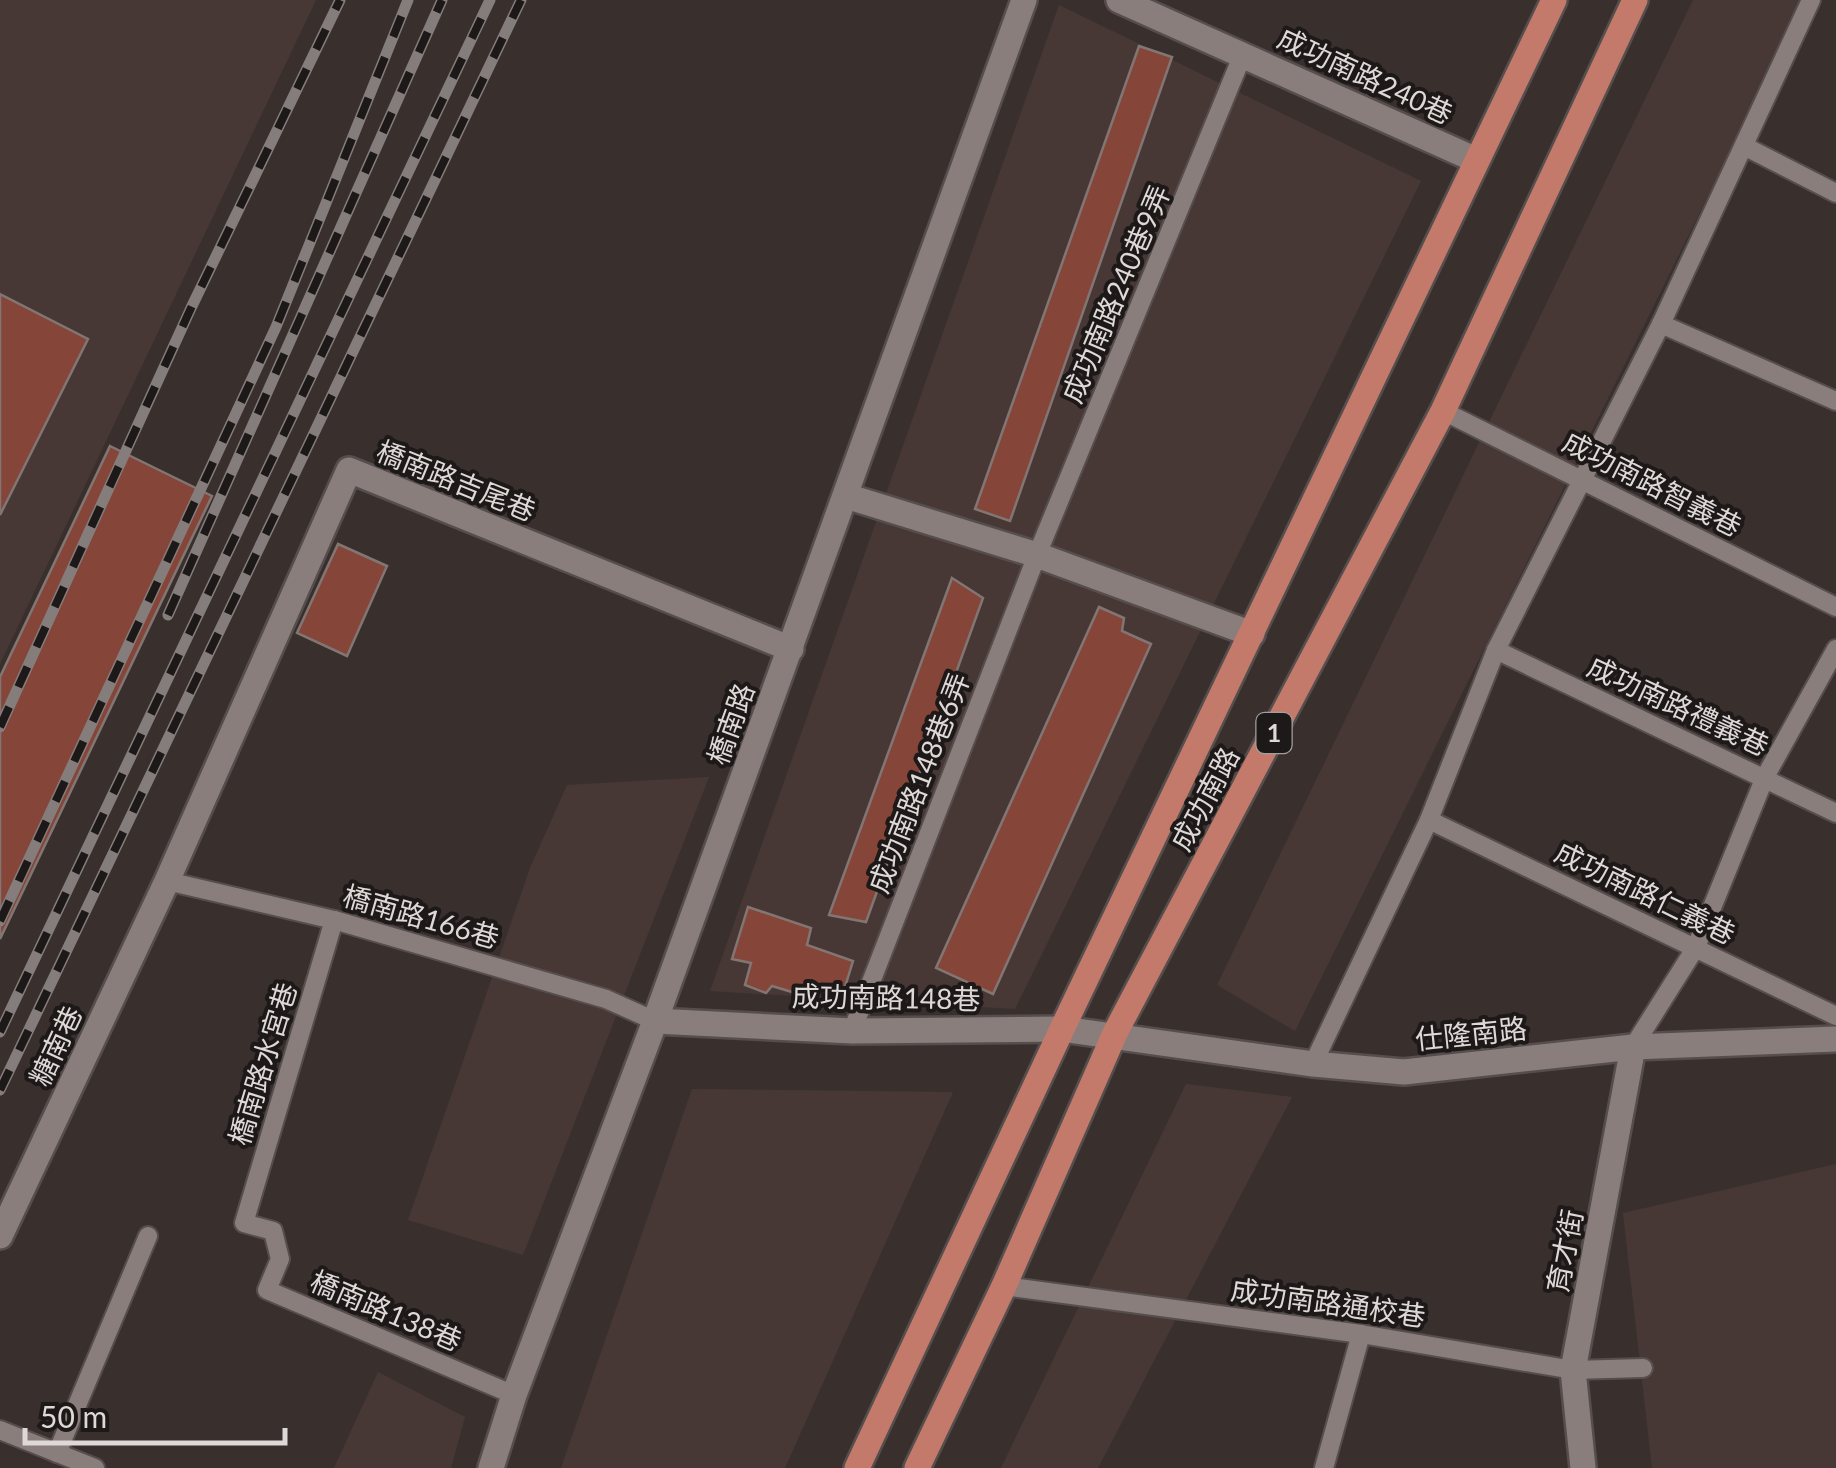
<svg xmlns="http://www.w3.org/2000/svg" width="1836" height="1468" viewBox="0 0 1836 1468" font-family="Lato,'Noto Sans TC',sans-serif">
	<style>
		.built { fill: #483835 }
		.building { fill: #854538; stroke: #817674; stroke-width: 2.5 }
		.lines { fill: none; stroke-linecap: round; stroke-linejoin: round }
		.service-casing { stroke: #554e4c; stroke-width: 22 }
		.pedestrian-casing { stroke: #554e4c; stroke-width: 30 }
		.minor-casing { stroke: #554e4c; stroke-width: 30 }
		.tertiary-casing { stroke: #554e4c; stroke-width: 30 }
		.primary-casing { stroke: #554e4c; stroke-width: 30 }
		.service { stroke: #897e7c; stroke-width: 18 }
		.pedestrian { stroke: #897e7c; stroke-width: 25 }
		.minor { stroke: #897e7c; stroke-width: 25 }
		.tertiary { stroke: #897e7c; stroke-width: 25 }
		.primary { stroke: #c37a6b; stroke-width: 25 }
		.rail-casing { stroke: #847d7b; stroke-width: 11 }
		.rail { stroke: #1d1918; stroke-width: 8; stroke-dasharray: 22; stroke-linecap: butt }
		.labels { text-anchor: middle; stroke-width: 8; stroke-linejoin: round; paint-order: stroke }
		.shield { fill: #1d1918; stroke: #a49f9e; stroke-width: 2.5 }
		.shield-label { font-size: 25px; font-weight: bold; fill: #ded8d7 }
		.street-label { font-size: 28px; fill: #ded8d7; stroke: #1d1918 }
	</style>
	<rect width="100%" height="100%" fill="#39302e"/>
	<g class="built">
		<polygon points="0,0 316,0 0,664"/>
		<polygon points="1693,0 1805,0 1295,1031 1217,985"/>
		<polygon points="1059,5 1421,181 1015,1009 710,991"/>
		<polygon points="709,777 523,1255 408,1220 530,868 567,785"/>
		<polygon points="1186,1084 1292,1097 1098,1468 1001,1468"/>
		<polygon points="692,1089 953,1092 785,1468 561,1468"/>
		<polygon points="1836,1164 1836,1468 1652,1468 1623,1213"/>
		<polygon points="378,1372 465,1417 451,1468 334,1468"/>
	</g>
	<g class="building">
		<polygon points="1139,46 1172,57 1010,521 975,509"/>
		<polygon points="0,294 88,339 0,515"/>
		<polygon points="110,446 212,496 0,939 0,677"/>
		<polygon points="338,544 387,566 347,656 297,633"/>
		<polygon points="952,578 983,598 866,922 829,915"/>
		<polygon points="1099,607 1124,618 1122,631 1151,644 993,994 936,968"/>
		<polygon points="748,907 811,928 807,945 853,961 844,990 824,986 818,993 797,986 792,992 772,986 766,993 745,985 751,963 732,959"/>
	</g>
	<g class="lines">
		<g class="service-casing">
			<g id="service">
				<polyline points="1744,146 1836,193"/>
				<polyline points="1661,324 1836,401"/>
				<polyline points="1443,411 1836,607"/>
				<polyline points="1496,650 1836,813"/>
				<polyline points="1429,820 1836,1016"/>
				<polyline points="167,881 334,920 606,999 655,1021"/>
				<polyline points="334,920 244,1223 273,1231 280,1259 267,1290 514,1395"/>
				<polyline points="852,1031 1037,555 1243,54"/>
				<polyline points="1633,1047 1696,947 1765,777 1836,649"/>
				<polyline points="1313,1064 1429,820 1496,650 1661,324 1811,0"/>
				<polyline points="1004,1286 1361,1334 1573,1370 1643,1368"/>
				<polyline points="0,1430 95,1468"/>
				<polyline points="57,1453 148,1236"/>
				<polyline points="1324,1468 1361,1334"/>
			</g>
		</g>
		<g class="pedestrian-casing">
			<polyline id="pedestrian" points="846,496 1037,555 1252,634"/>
		</g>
		<g class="minor-casing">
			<g id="minor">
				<polyline points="1119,0 1476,160"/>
				<polyline points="655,1021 852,1031 1062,1029 1313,1064 1404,1072 1633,1047 1836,1039"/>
				<polyline points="0,1236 167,881 349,470 791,649"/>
				<polyline points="1583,1468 1573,1370 1633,1047"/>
			</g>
		</g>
		<g class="tertiary-casing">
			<polyline id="tertiary" points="491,1468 514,1395 655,1021 1024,0"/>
		</g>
		<g class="primary-casing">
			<g id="primary">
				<polyline points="857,1468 1062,1029 1554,0"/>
				<polyline points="917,1468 1004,1286 1115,1033 1443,411 1635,0"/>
			</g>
		</g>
		<use href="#service" class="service"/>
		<use href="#pedestrian" class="pedestrian"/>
		<use href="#minor" class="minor"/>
		<use href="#tertiary" class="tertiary"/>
		<use href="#primary" class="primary"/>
		<g class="rail-casing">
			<g id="rail">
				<polyline points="168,615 442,0"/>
				<polyline points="0,727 191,308 340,0"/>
				<polyline points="0,921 276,327 408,0"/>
				<polyline points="0,1032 490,0"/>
				<polyline points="0,1090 521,0"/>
			</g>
		</g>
		<use href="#rail" class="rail"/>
	</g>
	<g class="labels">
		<rect class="shield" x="1256.5" y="713" width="35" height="40" rx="8"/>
		<g class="shield-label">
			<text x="1274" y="742">1</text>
		</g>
		<g class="street-label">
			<text transform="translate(1365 76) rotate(25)" y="10">成功南路240巷</text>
			<text transform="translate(1116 294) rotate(-67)" y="10">成功南路240巷9弄</text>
			<text transform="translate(456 481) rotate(22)" y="10">橋南路吉尾巷</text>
			<text transform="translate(1652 484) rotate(27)" y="10">成功南路智義巷</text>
			<text transform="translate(1678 706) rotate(25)" y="10">成功南路禮義巷</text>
			<text transform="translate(731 724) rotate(-70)" y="10">橋南路</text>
			<text transform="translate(919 783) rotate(-69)" y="10">成功南路148巷6弄</text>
			<text transform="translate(1205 799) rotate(-62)" y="10">成功南路</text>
			<text transform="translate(1645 893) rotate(26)" y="10">成功南路仁義巷</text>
			<text transform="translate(421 917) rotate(16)" y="10">橋南路166巷</text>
			<text transform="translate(886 998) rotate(1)" y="10">成功南路148巷</text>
			<text transform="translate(1471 1034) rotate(-6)" y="10">仕隆南路</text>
			<text transform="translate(56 1046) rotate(-65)" y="10">糖南巷</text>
			<text transform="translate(263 1064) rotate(-73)" y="10">橋南路水宮巷</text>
			<text transform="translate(1565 1251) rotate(-79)" y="10">育才街</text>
			<text transform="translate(1328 1303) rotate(8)" y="10">成功南路通校巷</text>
			<text transform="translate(386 1311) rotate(23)" y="10">橋南路138巷</text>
		</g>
	</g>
	<path d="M25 1428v15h260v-15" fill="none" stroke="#ded8d7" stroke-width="5"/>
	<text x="40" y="1428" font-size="30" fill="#ded8d7" stroke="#1d1918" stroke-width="8" paint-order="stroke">50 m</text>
</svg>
